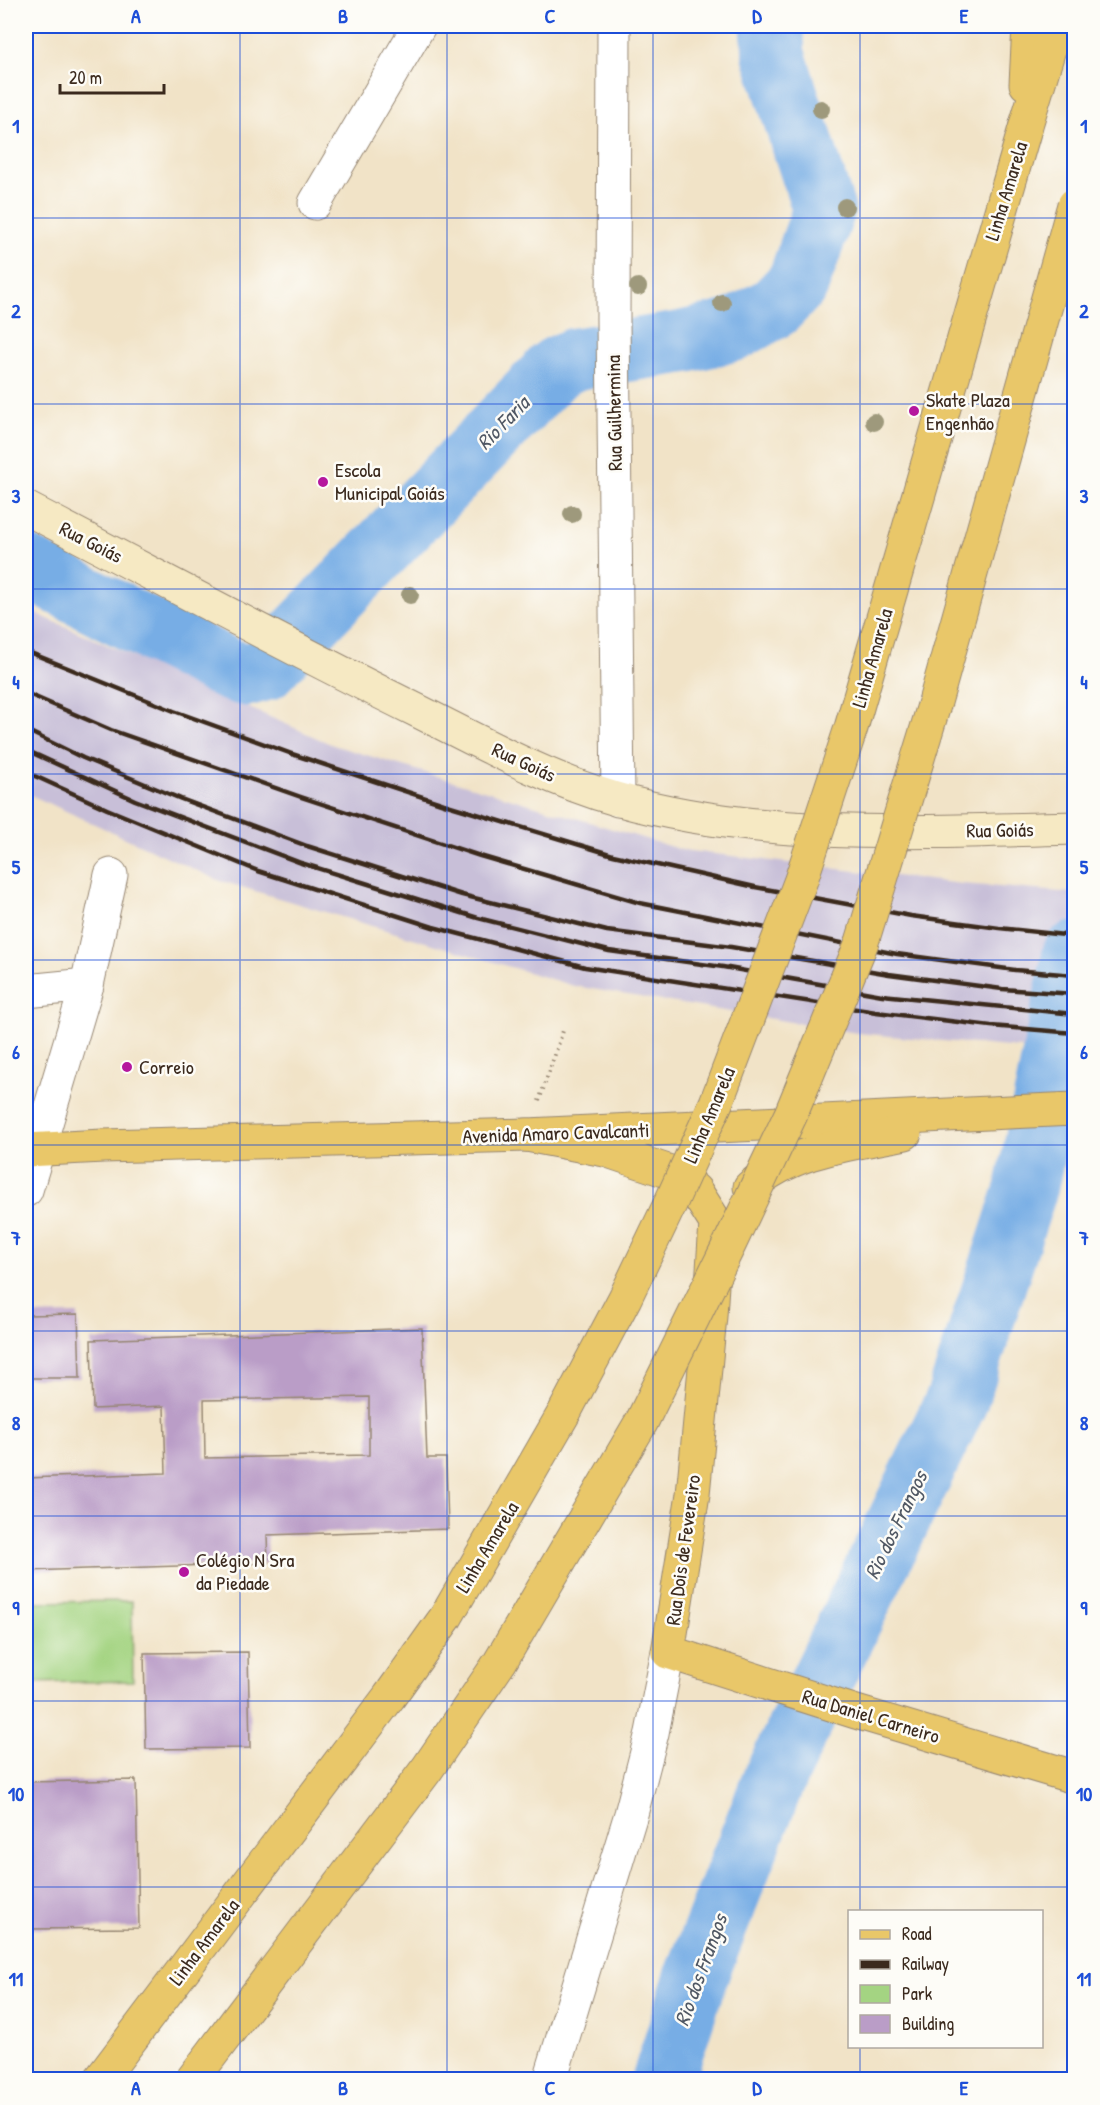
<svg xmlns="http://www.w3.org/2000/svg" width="1100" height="2105" viewBox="0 0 1100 2105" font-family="'Patrick Hand',sans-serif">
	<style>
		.industrial { fill: #c8bfd8 }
		.green { fill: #a4d482; stroke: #707f50; stroke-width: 1.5 }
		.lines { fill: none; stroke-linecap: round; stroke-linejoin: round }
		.river { stroke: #77ade5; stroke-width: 63 }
		.building { fill: #ba9dc7; fill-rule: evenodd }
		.minor-casing { stroke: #968672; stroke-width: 35 }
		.tertiary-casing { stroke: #968672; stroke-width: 35 }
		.secondary-casing { stroke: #968672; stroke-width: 35 }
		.primary-casing { stroke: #968672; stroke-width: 35 }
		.motorway-casing { stroke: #968672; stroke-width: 35 }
		.path { stroke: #968672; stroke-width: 4; stroke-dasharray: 1.5 4.5; stroke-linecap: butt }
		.minor { stroke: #fff; stroke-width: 33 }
		.tertiary { stroke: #fff; stroke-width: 33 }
		.secondary { stroke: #f6e9c3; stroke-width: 33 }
		.primary { stroke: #e9c769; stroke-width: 33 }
		.motorway { stroke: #e9c769; stroke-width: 33 }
		.rail { stroke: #3b2a1e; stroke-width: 4.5 }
		.motorway-bridge-casing { stroke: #968672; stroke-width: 35; stroke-linecap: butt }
		.motorway-bridge { stroke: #e9c769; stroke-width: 33 }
		.tree { fill: #9e997b }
		.grid { fill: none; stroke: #1d4ed8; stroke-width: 1.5; stroke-opacity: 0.55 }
		.poi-dot { fill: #b5179e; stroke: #fdfcf7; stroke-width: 2 }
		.labels { text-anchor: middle; stroke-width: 5; stroke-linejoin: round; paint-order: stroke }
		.street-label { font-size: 20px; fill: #3b2a1e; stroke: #fdfcf7 }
		.poi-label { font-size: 20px; fill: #3b2a1e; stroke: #fdfcf7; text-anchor: start }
		.water-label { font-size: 21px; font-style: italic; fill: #505864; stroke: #fdfcf7 }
		.neatline { fill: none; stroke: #1d4ed8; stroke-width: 2 }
		.grid-label { font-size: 20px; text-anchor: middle; font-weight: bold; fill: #1d4ed8 }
	</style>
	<rect width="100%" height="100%" fill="#fdfcf7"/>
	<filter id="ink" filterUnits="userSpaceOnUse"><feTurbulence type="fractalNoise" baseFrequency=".0167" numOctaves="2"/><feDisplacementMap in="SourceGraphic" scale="12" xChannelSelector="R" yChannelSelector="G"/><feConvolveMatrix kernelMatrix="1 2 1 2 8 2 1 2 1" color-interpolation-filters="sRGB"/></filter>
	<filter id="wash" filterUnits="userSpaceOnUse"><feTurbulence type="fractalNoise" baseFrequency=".008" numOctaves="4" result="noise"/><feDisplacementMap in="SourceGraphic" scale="24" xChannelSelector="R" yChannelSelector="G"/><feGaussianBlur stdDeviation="1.35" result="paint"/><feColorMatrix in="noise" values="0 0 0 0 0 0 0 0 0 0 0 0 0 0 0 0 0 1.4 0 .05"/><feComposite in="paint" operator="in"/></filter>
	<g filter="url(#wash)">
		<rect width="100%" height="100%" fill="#f1e3c7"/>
		<polygon class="industrial" points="26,609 333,745 682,850 962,884 1074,893 1074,1053 857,1033 574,986 218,880 26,793"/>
		<polygon class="green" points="132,1601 133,1681 26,1683 26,1602"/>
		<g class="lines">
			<g class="river">
				<polyline points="26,567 230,670 246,675 264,670 556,368 575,359 683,342 734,330 775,307 798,283 824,210 774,55 772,26"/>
				<polyline points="663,2080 695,1980 774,1779 957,1400 1027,1186 1074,953"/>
			</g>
		</g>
		<g id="blocks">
			<g class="building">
				<polygon points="78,1314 80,1378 26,1378 26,1315"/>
				<path d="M422,1328L427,1458H446L448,1529L267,1535L268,1563L26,1571V1478L166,1473L164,1406L93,1409L91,1340ZM369,1397V1455L205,1458L204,1400Z"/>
				<polygon points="248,1652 250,1748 146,1749 144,1653"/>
				<polygon points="136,1780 139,1928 26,1929 26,1782"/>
			</g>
		</g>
	</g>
	<g filter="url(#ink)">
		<use href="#blocks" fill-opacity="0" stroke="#968672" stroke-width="1.5"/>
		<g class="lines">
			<g class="minor-casing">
				<g id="minor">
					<polyline points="315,203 419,26"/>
					<polyline points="26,991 87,985"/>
					<polyline points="38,1150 87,985 111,875"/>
				</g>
			</g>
			<g class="tertiary-casing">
				<g id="tertiary">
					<polyline points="614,26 613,319 618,800"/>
					<polyline points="26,1190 38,1150"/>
					<polyline points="550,2080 631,1814 652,1733 668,1652"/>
				</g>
			</g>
			<g class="secondary-casing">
				<path id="secondary" d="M26,508C155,575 284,645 416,710C480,742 546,779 616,799C765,841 921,832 1074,828"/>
			</g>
			<g class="primary-casing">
				<g id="primary">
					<polyline points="527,1135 605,1150 673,1173 695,1190 716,1223 710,1316 693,1494 668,1652 856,1712 1074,1777"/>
					<polyline points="26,1150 103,1146 527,1135 1074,1109"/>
					<path d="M750,1187C793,1149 851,1144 905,1133"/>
				</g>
			</g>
			<g class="motorway-casing">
				<g id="motorway">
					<polyline points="1026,84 1029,26"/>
					<polyline points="1026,125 1056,26"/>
				</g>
			</g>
			<polyline class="path" points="539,1101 564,1028"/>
			<use href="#minor" class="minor"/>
			<use href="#tertiary" class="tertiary"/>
			<use href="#secondary" class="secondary"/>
			<use href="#primary" class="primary"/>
			<use href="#motorway" class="motorway"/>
			<g class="rail">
				<polyline points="26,651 174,711 292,754 444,804 613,855 755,887 911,916 999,928 1074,936"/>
				<polyline points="26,693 111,730 301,797 480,856 640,903 897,954 1015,970 1074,975"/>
				<polyline points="26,730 83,758 181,799 307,846 462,895 607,931 731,947 889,974 1002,989 1074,994"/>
				<polyline points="26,750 135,800 301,863 478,918 609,951 723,967 882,995 1074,1014"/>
				<polyline points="26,772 107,809 258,871 433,927 585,967 876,1012 991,1026 1074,1033"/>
			</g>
			<g class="motorway-bridge-casing">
				<g id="motorway-bridge">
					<polyline points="100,2080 389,1697 446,1617 564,1413 625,1298 671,1202 716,1103 801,880 851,728 1026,125"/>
					<polyline points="192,2080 427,1769 500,1662 642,1421 730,1243 791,1114 862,942 935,702 1074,205"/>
				</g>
			</g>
			<use href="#motorway-bridge" class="motorway-bridge"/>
		</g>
		<g class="tree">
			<circle cx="821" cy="109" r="9"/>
			<circle cx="845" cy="207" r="9"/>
			<circle cx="638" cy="287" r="9"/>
			<circle cx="722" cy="303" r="9"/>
			<circle cx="874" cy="422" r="9"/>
			<circle cx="572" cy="514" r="9"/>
			<circle cx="410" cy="595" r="9"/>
		</g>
	</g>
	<path class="grid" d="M240,26V2080M447,26V2080M653,26V2080M860,26V1912M26,218H1074M26,404H1074M26,589H1074M26,774H1074M26,960H1074M26,1145H1074M26,1331H1074M26,1516H1074M26,1701H1074M26,1887H1074M860,2046V2080"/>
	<g class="poi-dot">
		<circle cx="914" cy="411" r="6"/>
		<circle cx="323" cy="482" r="6"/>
		<circle cx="127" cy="1067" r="6"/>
		<circle cx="184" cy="1572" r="6"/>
	</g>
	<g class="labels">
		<g class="street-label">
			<text transform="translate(1006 191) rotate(-73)" y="7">Linha Amarela</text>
			<text transform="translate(614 413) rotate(-91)" y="7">Rua Guilhermina</text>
			<text transform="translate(91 542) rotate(27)" y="7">Rua Goiás</text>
			<text transform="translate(872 658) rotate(-74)" y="7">Linha Amarela</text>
			<text transform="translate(524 762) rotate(25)" y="7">Rua Goiás</text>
			<text transform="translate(1000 830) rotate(-1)" y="7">Rua Goiás</text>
			<text transform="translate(709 1115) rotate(-67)" y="7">Linha Amarela</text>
			<text transform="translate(556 1133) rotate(-2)" y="7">Avenida Amaro Cavalcanti</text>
			<text transform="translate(487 1547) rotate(-59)" y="7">Linha Amarela</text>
			<text transform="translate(683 1550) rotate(-82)" y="7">Rua Dois de Fevereiro</text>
			<text transform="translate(871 1716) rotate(17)" y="7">Rua Daniel Carneiro</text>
			<text transform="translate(204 1942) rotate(-53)" y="7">Linha Amarela</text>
		</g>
		<g class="poi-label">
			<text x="926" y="407">Skate Plaza<tspan x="926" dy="23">Engenhão</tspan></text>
			<text x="335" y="477">Escola<tspan x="335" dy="23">Municipal Goiás</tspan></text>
			<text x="139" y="1074">Correio</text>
			<text x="196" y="1567">Colégio N Sra<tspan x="196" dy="23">da Piedade</tspan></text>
		</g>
		<g class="water-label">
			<text transform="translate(503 423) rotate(-46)" y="7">Rio Faria</text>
			<text transform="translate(896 1525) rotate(-64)" y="7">Rio dos Frangos</text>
			<text transform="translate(701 1970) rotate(-70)" y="7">Rio dos Frangos</text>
		</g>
	</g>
	<rect width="1100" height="2105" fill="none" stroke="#fdfcf7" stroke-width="66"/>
	<rect x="848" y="1910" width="195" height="138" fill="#fdfcf7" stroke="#afa8a0" stroke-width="1.5"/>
	<rect x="860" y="1930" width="30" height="9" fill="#e9c769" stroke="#afa8a0" stroke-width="1.5"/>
	<text x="902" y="1940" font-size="18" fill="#3b2a1e">Road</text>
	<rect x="860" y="1960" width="30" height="9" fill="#3b2a1e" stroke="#afa8a0" stroke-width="1.5"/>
	<text x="902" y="1970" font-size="18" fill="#3b2a1e">Railway</text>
	<rect x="860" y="1985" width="30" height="18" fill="#a4d482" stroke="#afa8a0" stroke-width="1.5"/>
	<text x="902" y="2000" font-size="18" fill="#3b2a1e">Park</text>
	<rect x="860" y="2015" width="30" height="18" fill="#ba9dc7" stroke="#afa8a0" stroke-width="1.5"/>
	<text x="902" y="2030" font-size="18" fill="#3b2a1e">Building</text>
	<path d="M60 84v9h104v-9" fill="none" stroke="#3b2a1e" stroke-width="3"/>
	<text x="69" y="84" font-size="18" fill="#3b2a1e" stroke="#fdfcf7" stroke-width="4.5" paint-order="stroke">20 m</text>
	<rect x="33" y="33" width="1034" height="2039" class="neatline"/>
	<g class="grid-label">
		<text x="136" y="23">A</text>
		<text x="343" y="23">B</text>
		<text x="550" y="23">C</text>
		<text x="757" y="23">D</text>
		<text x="964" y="23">E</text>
		<text x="16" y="133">1</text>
		<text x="1084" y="133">1</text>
		<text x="16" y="318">2</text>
		<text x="1084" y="318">2</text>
		<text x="16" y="503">3</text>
		<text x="1084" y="503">3</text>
		<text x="16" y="689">4</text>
		<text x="1084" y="689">4</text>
		<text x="16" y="874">5</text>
		<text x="1084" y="874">5</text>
		<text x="16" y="1059">6</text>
		<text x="1084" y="1059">6</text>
		<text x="16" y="1245">7</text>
		<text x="1084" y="1245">7</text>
		<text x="16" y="1430">8</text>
		<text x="1084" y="1430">8</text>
		<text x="16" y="1615">9</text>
		<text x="1084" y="1615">9</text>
		<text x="16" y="1801">10</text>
		<text x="1084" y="1801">10</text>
		<text x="16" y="1986">11</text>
		<text x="1084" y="1986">11</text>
		<text x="136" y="2095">A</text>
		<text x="343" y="2095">B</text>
		<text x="550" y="2095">C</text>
		<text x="757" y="2095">D</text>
		<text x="964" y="2095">E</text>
	</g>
</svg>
